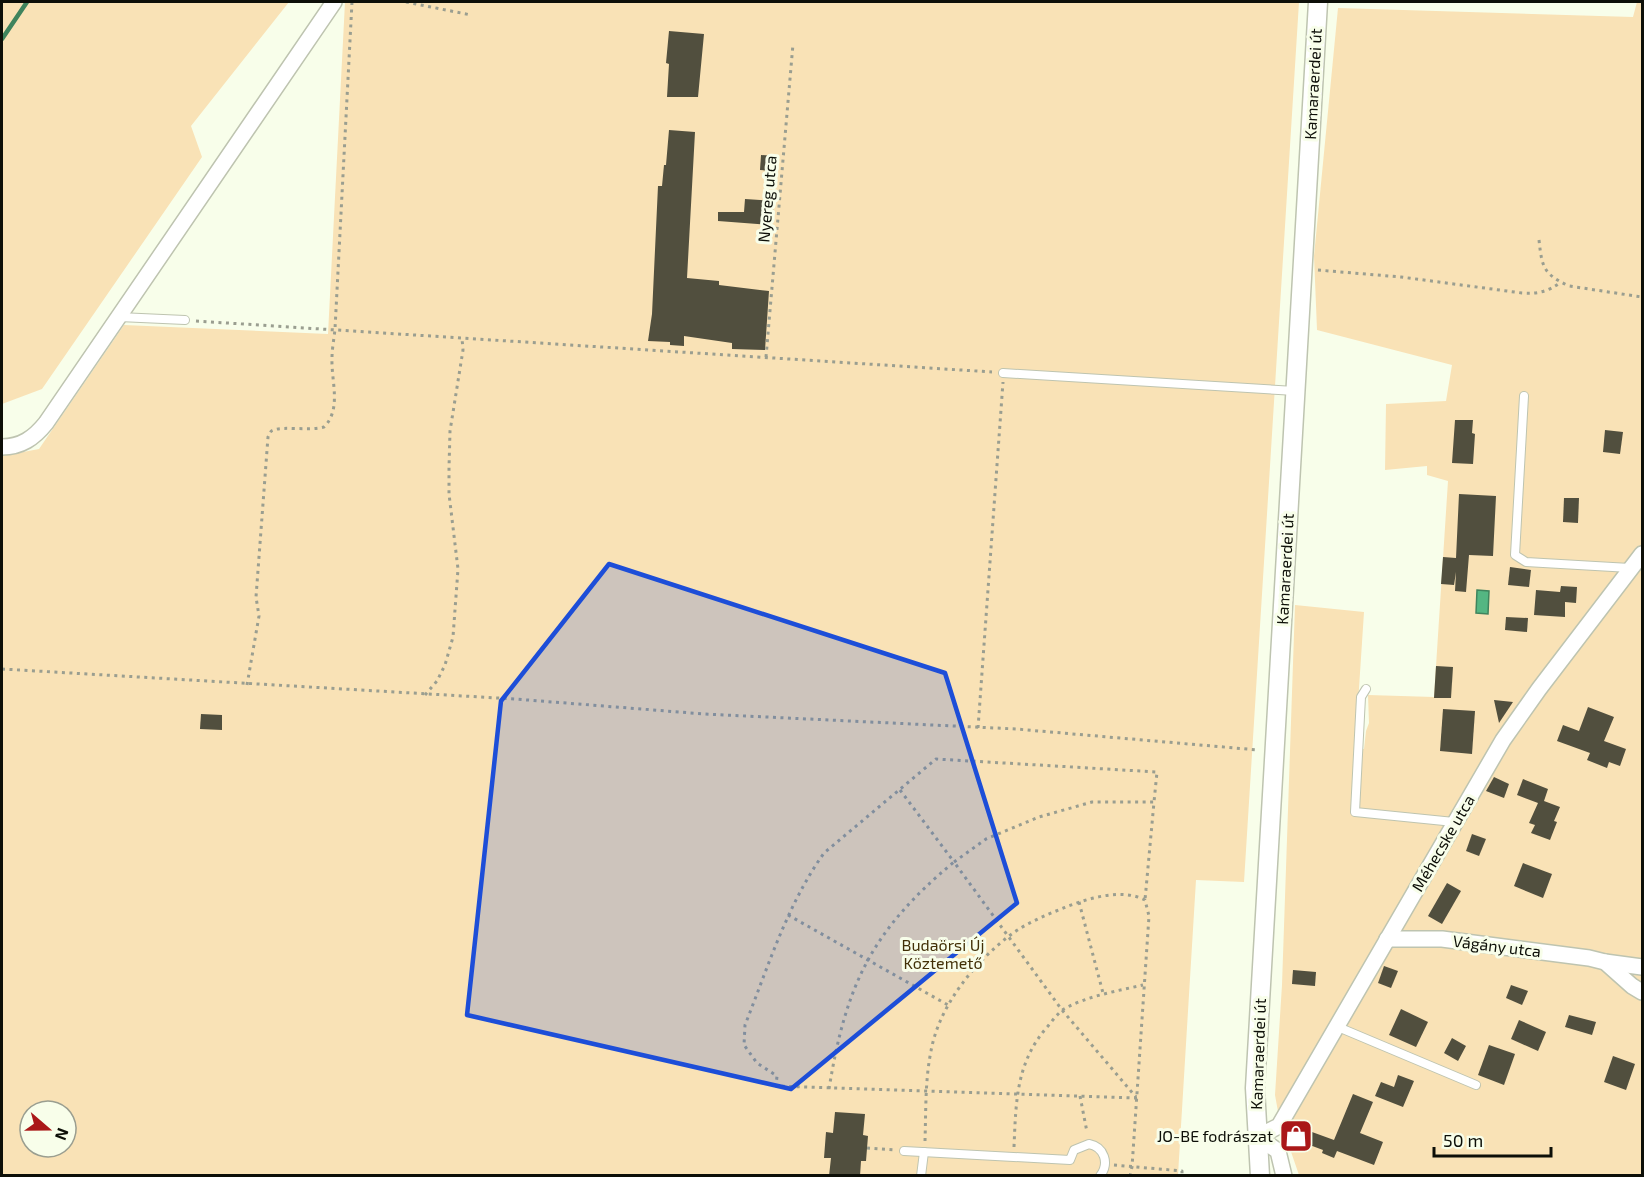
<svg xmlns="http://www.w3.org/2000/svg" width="1644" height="1177" viewBox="0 0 1644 1177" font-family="'Exo 2',sans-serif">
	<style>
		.green { fill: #f9e2b6; fill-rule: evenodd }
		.water { fill: #54b682; stroke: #3f845d; stroke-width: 1.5 }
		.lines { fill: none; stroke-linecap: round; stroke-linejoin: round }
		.stream { stroke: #3f845d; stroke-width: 4.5 }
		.building { fill: #514f3e }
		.service-casing { stroke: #bec4b0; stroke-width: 10 }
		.minor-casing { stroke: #bec4b0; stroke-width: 18 }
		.tertiary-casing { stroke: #bec4b0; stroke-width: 21 }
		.path { stroke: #9a9e90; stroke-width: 3; stroke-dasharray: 3 4.5; stroke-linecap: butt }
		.service { stroke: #fff; stroke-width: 8 }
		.minor { stroke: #fff; stroke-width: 15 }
		.tertiary { stroke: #fff; stroke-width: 18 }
		.marked { fill: #1d4ed8; fill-opacity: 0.2; stroke: #1d4ed8; stroke-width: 4.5; stroke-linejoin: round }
		.labels { text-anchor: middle; stroke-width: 6; stroke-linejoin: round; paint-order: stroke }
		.street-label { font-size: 16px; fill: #0d0f08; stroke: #f8feea }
		.park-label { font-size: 16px; fill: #423007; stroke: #f8feea }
		.poi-label { font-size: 16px; fill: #0d0f08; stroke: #f8feea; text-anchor: end }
	</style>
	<rect width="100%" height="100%" fill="#f8feea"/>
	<g class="green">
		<polygon points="2,2 289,2 191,126 202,157 42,389 2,404"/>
		<path d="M345,2H1299L1244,882L1196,880L1178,1175L2,1176V456L39,449L124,325L328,334ZM30,1111H66V1147H30Z"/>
		<polygon points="1637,2 1642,2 1642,1175 1299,1175 1279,1117 1275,1095 1282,985 1295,605 1364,612 1355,749 1364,749 1366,731 1369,723 1368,695 1434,697 1448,481 1427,475 1427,466 1385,470 1386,404 1446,401 1452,365 1317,330 1314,256 1338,8 1633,17"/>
	</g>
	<polygon class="water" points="1477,590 1489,591 1488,614 1476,613"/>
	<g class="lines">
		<polyline class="stream" points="2,39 27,2"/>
	</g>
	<g class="building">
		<polygon points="669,31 704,34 698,97 667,97 669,64 666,63"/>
		<polygon points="669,130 695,132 687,278 719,281 719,285 769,291 765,350 732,349 732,343 684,336 684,346 670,345 670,342 648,341 652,314 658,186 662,186 664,165 666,165"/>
		<polygon points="761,155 777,156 776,171 760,170"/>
		<polygon points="745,199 774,201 772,225 718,221 718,212 744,212"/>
		<polygon points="1455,420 1473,420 1472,433 1475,434 1473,464 1452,463"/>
		<polygon points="1605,430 1623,432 1620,454 1603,452"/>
		<polygon points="1459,494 1496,496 1493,556 1469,555 1466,592 1455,591 1456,572 1454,585 1441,584 1443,557 1456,558"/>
		<polygon points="1564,498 1579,498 1578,523 1563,522"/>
		<polygon points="1510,567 1531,570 1529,587 1508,585"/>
		<polygon points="1561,586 1577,587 1576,603 1565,602 1565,617 1534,615 1536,590 1560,592"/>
		<polygon points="1506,617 1528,618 1527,632 1505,630"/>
		<polygon points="1436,666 1453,667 1451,698 1434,698"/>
		<polygon points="1494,700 1513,702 1499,723"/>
		<polygon points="1588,707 1614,717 1604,741 1626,749 1620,766 1609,762 1607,768 1587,760 1590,753 1557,741 1563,725 1579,731"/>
		<polygon points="1443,709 1475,711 1472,754 1440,751"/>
		<polygon points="201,714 222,715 222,730 200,729"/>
		<polygon points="1494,777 1509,784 1504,798 1486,791"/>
		<polygon points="1523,779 1548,789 1544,801 1560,807 1554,821 1557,822 1550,840 1531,833 1535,825 1529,823 1538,803 1517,795"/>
		<polygon points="1472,834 1486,839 1479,856 1466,851"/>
		<polygon points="1523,863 1552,874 1543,898 1514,886"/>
		<polygon points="1447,883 1461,891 1442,924 1428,916"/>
		<polygon points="1384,966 1398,971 1391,988 1378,983"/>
		<polygon points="1293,970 1316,972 1315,986 1292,984"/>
		<polygon points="1511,985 1528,991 1522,1005 1506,998"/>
		<polygon points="1401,1009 1428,1022 1416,1047 1389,1035"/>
		<polygon points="1569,1015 1596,1022 1592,1035 1565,1027"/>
		<polygon points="1519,1020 1546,1032 1538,1051 1511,1039"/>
		<polygon points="1452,1038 1466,1046 1458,1061 1444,1053"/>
		<polygon points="1489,1045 1515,1054 1504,1085 1478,1075"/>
		<polygon points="1613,1056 1635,1064 1626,1090 1604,1082"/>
		<polygon points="1398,1075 1414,1081 1403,1107 1375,1096 1381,1082 1394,1087"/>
		<polygon points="1353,1094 1373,1102 1360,1133 1383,1142 1374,1165 1337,1151 1334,1158 1322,1153 1323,1150 1307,1144 1312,1132 1334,1140"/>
		<polygon points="835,1112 865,1114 863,1135 868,1136 866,1161 861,1161 860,1176 829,1176 831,1158 824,1158 826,1132 833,1133"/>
	</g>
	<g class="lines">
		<g class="service-casing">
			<g id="service">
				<polyline points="119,317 185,320"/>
				<polyline points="1003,373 1295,391"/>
				<polyline points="1524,396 1515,555 1526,562 1630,568"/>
				<polyline points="1366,689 1361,697 1355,812 1454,822"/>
				<polyline points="1338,1027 1476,1085"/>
				<path d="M904,1151L1070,1160L1074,1150L1089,1144C1104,1147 1110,1163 1100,1176"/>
				<polyline points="921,1176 924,1152"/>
			</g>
		</g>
		<g class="minor-casing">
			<g id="minor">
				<path d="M2,447C21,447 34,438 46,423L334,2"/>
				<polyline points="1387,939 1442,939 1589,958 1605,962 1632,986 1642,992"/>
				<polyline points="1605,962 1642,967"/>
				<polyline points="1257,1137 1279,1126 1503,740 1539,689 1642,554"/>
				<polyline points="1257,1137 1278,1151 1284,1176"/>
			</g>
		</g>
		<g class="tertiary-casing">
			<polyline id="tertiary" points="1260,1176 1255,1088 1318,2"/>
		</g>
		<g class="path">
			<polyline points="406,2 471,15"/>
			<path d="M1539,240C1542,267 1543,274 1569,286L1642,297"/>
			<path d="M1318,270L1401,277L1522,293C1537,294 1548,292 1561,282"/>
			<polyline points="196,321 992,372"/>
			<polyline points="766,357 793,44"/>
			<polyline points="2,669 515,699 704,714 1016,729 1258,750"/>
			<path d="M247,685L259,616L256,597L268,437C270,433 270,431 274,430C283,426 309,431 324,427C342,409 331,381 332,358C332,349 334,339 335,329L352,2"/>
			<polyline points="425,695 437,681 445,665 453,637 458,569 449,494 449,468 450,431 463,350 462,338"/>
			<polyline points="978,728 1003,382"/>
			<polyline points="900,790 954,862 986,839 1039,817 1092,802 1154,802 1145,900"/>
			<polyline points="1079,902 1103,993"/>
			<polyline points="788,915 948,1005"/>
			<path d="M829,1089C846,984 872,930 954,862L1062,1010L1136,1097"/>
			<polyline points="1080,1096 1087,1132"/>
			<path d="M1137,1098L776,1086L777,1076L757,1063L744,1045L745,1025C768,967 787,905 824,853L936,759L1157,772L1154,802"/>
			<path d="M925,1141C926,1111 925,1080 931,1051C939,1006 974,963 1009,936C1026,923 1046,915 1066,907C1089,898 1122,888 1145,900L1149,916L1132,1167L1130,1176"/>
			<path d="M1014,1147C1016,1101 1016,1062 1048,1026C1053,1020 1058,1013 1064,1009C1087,996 1117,991 1143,985"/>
			<polyline points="867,1148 895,1150"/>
			<polyline points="1114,1165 1182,1171 1182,1176"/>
		</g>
		<use href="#service" class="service"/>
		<use href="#minor" class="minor"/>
		<use href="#tertiary" class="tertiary"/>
	</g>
	<path class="marked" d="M609,564L945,673L1017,903L791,1089L467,1015L501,701Z"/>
	<defs>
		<g id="shop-square" transform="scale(1.725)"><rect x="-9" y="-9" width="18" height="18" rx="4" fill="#aa1818" stroke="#f8feea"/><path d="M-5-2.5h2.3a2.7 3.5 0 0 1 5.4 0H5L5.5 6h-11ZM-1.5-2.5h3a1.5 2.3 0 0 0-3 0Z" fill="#fff"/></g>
	</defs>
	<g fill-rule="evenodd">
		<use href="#shop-square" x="1296" y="1136"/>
	</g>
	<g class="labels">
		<g class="street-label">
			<text transform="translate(1313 84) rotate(-87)" y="6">Kamaraerdei út</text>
			<text transform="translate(767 199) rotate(-85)" y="6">Nyereg utca</text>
			<text transform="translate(1285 569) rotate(-87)" y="6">Kamaraerdei út</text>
			<text transform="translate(1443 843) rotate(-60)" y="6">Méhecske utca</text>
			<text transform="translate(1497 946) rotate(7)" y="6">Vágány utca</text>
			<text transform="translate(1258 1054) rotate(-88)" y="6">Kamaraerdei út</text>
		</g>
		<g class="park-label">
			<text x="943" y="951">Budaörsi Új<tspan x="943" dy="18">Köztemető</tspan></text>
		</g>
		<g class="poi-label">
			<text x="1273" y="1142">JO-BE fodrászat</text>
		</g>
	</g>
	<rect width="1644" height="1177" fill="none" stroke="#0d0f08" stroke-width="6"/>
	<g transform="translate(48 1129) rotate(110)"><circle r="28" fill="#f8feea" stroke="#9a9e90" stroke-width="1.5"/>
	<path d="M0-4.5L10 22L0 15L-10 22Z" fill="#aa1818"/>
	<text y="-9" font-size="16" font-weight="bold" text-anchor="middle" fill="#0d0f08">N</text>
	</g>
	<path d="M1434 1147v9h117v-9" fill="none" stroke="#0d0f08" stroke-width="3"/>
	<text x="1443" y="1147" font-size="18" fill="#0d0f08" stroke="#f8feea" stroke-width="4.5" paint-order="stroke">50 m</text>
</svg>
